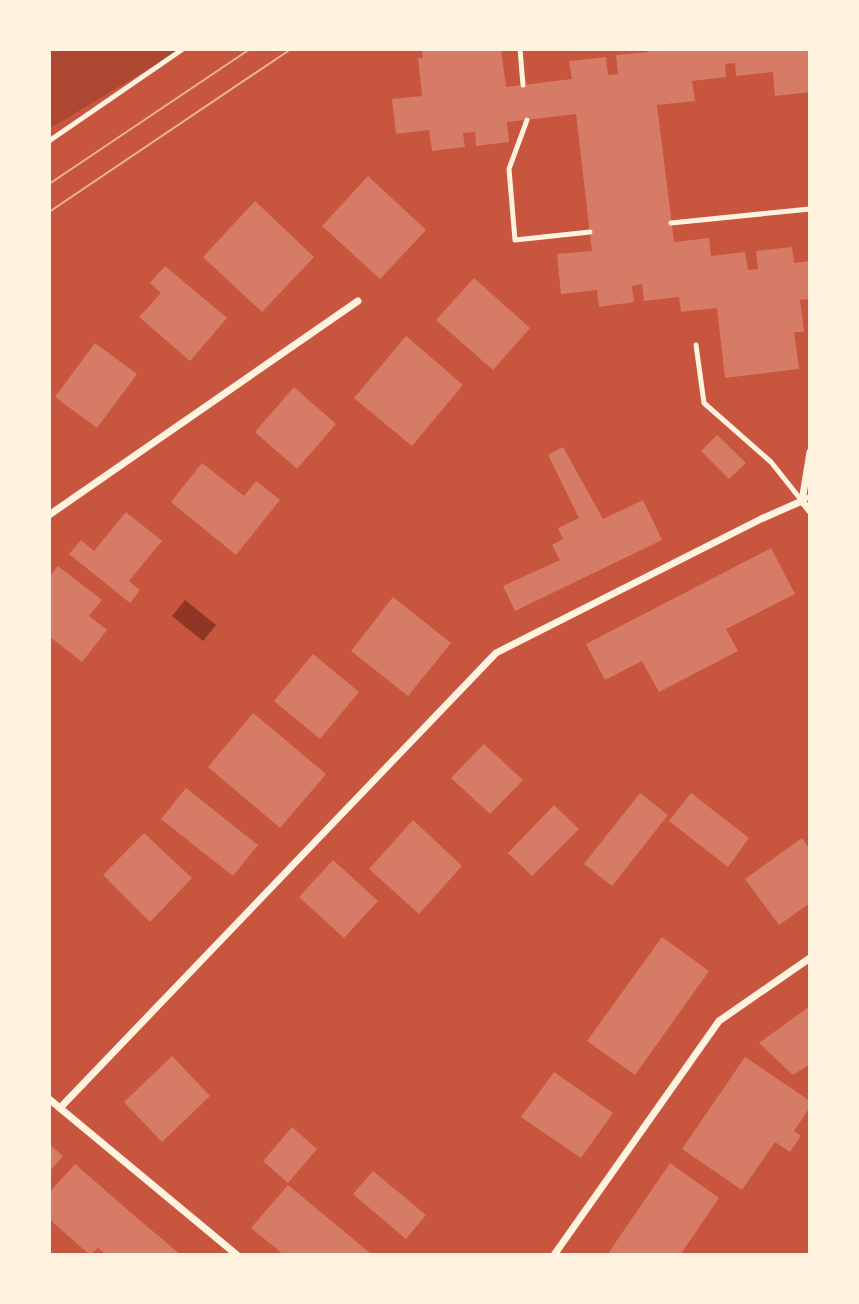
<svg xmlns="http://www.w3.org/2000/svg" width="859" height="1304" viewBox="0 0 859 1304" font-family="Barlow,sans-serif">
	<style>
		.green { fill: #ae4732 }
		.water { fill: #8f3625 }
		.building { fill: #d67c66 }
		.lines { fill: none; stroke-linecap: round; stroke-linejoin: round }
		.service { stroke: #fff3e0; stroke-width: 5 }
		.minor { stroke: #fff3e0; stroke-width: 7 }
		.tram { stroke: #e9b49f; stroke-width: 2 }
	</style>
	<rect width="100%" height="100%" fill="#c8553d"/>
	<polygon class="green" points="49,49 182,49 49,129"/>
	<polygon class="water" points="185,600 216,625 203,641 172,616"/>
	<g class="building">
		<polygon points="422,49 501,49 506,87 572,79 569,61 606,57 608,75 618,74 616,55 648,52 647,49 810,49 810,92 775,96 773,72 736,76 735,63 725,64 726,77 692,81 695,101 657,105 674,242 709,238 711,256 745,252 748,270 758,269 756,251 792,247 794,263 810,261 810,299 800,300 804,332 794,332 799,369 725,378 717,308 681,312 679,297 644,301 642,284 632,286 634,302 599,307 597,290 561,294 557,254 592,251 576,114 507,122 509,142 476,146 475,132 463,133 465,147 432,151 429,130 396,134 392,99 422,96 418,58 423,58"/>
		<polygon points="368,176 426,230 380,279 322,226"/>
		<polygon points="255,201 314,257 262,312 203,257"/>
		<polygon points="165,266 227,318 190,361 139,317 161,293 150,283"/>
		<polygon points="474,278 530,328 493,370 436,320"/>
		<polygon points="406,336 463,385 412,446 354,398"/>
		<polygon points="95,343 137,374 97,428 55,397"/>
		<polygon points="294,387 336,424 297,469 255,432"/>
		<polygon points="717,435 746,463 729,479 701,451"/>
		<polygon points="563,447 603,519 643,500 662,540 515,611 503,586 560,560 552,545 563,539 558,528 579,518 548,455"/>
		<polygon points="202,463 244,496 256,481 280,500 236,555 171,502"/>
		<polygon points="126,512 162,541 129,581 140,590 130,603 69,554 81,540 94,551"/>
		<polygon points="771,548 795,594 726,629 738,651 659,692 642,661 605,680 586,644"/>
		<polygon points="58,566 102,600 89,616 107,630 82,662 49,636 49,577"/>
		<polygon points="393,597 451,643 408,696 351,651"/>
		<polygon points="313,654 359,692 320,739 274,701"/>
		<polygon points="253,713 326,774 280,828 208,767"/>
		<polygon points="484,744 523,780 490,814 451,778"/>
		<polygon points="186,788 258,845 233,876 161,819"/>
		<polygon points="640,793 668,815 612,886 584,864"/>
		<polygon points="691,793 749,838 728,867 669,821"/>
		<polygon points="554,805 579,829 532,876 508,853"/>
		<polygon points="413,820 462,866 419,914 369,869"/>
		<polygon points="144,833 192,878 150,922 103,875"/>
		<polygon points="802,838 810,850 810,903 779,925 745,879"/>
		<polygon points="333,860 378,901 344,938 299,897"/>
		<polygon points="662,937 709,971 635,1075 587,1041"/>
		<polygon points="810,1006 810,1064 793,1075 759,1043"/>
		<polygon points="172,1056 210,1096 162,1142 124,1102"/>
		<polygon points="745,1057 810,1101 810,1107 794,1131 801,1136 790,1152 775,1142 742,1190 682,1149"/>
		<polygon points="554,1072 613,1113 581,1158 521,1117"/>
		<polygon points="292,1127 317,1149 288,1183 263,1161"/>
		<polygon points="49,1144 63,1156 49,1172"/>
		<polygon points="670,1163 719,1198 680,1255 607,1255"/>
		<polygon points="75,1164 130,1212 181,1255 107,1255 98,1248 90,1255 49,1219 49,1193"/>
		<polygon points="373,1171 426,1215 406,1239 353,1194"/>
		<polygon points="288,1185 370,1253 368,1255 284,1255 251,1228"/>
	</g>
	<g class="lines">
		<g class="service">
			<polyline points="520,49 523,85"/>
			<polyline points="527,120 509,169 515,240 590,232"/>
			<polyline points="49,141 183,49"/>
			<polyline points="671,223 810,209"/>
			<polyline points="696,345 704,403 771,462 802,501 810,496"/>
		</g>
		<g class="minor">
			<polyline points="802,501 810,511"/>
			<polyline points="49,515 358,301"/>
			<polyline points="49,1099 237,1255"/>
			<polyline points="60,1108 496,653 761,519 802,501 810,452"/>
			<polyline points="554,1255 719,1021 810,958"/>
		</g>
		<g class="tram">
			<polyline points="49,184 250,49"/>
			<polyline points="49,212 291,49"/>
		</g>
	</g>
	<rect width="859" height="1304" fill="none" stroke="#fff3e0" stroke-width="102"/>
</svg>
